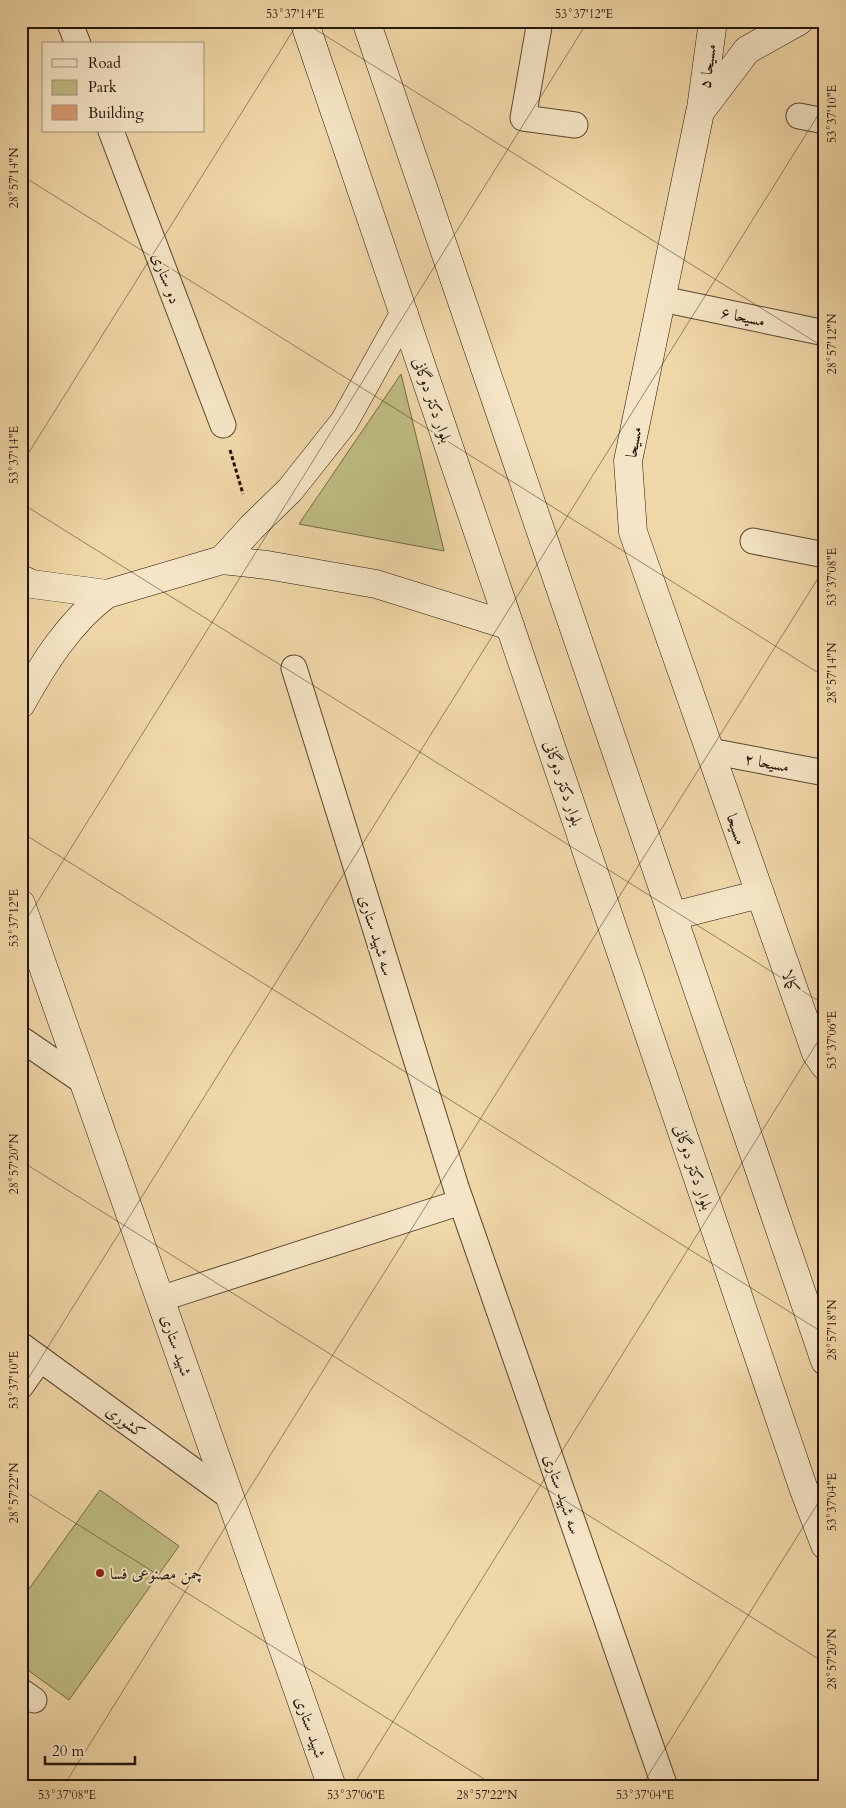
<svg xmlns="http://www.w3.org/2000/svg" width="846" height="1808" viewBox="0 0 846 1808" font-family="Cardo,Amiri,serif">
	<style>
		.green { fill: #bebd83; stroke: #716a46 }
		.building { fill: #d99c71; stroke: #24160a }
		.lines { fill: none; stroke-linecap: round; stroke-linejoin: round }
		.street-casing { stroke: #574631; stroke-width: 27 }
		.secondary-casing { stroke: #24160a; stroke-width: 29 }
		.path { stroke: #24160a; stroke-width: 3; stroke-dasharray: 4 2.5; stroke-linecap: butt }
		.street { stroke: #f5e5c6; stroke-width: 25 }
		.secondary { stroke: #f5e5c6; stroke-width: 28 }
		.ticks { fill: none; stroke: #24160a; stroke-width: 1; stroke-opacity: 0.45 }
		.poi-dot { fill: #8f2418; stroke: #f5e5c6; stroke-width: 2 }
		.labels { text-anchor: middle; stroke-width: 4; stroke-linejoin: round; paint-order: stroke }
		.street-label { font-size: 16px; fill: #24160a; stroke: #f5e5c6 }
		.poi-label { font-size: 16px; fill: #24160a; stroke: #f5e5c6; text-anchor: start }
		.neatline { fill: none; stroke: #24160a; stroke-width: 2 }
		.ticks-label { font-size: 12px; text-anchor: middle; fill: #24160a }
	</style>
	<rect width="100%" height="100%" fill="#f0d7a7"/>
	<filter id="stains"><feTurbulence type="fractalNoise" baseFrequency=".004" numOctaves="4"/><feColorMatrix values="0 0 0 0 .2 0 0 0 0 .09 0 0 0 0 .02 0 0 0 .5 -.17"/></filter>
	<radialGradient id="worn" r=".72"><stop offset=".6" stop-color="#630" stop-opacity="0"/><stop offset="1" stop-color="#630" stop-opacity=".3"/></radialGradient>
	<g class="green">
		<polygon points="401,374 444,551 299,524"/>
		<polygon points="100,1490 179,1546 69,1700 21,1665 21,1600"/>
	</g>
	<polygon class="building" points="21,618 27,630 27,637 21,648"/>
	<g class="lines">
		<g class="street-casing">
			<g id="street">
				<polyline points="69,21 78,44"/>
				<polyline points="540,21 523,118 575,125"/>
				<polyline points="799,116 825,121"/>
				<polyline points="111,131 223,425"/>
				<polyline points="662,299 825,333"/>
				<polyline points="753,541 825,555"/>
				<polyline points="294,668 456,1187 665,1787"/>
				<polyline points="710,751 825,773"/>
				<polyline points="21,1039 84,1082"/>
				<polyline points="160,1299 461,1202"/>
				<polyline points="21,1345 230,1497"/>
				<polyline points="21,1386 40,1359"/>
				<polyline points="21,1691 34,1700"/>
			</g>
		</g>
		<g class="secondary-casing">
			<g id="secondary">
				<polyline points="304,21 803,1487 825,1545"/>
				<polyline points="366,21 825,1361"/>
				<polyline points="799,21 747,50 700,112 628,461 633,532 816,1053 825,1066"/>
				<polyline points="701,109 713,21"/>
				<polyline points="222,560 252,527 290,490 344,422 404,314"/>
				<polyline points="21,579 32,584 107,594"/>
				<path d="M21,704C43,664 70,621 107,594L222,560L267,565L376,584L510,626"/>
				<polyline points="21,904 332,1787"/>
				<polyline points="673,916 760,894"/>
			</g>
		</g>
		<g class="path">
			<polyline points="670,21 684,24"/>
			<polyline points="230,450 243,494"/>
		</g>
		<use href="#street" class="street"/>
		<use href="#secondary" class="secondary"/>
	</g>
	<path class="ticks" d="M302,21L825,348M21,175L825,677M21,465L299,21M21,503L825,1005M21,832L825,1334M21,928L588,21M21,1161L825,1663M21,1390L825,104M21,1489L497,1787M63,1787L825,567M352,1787L825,1030M641,1787L825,1492"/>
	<circle class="poi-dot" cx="100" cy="1573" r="5"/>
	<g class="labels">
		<g class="street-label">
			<text transform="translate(707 66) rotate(-82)" y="6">مسيحا ۵</text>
			<text transform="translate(167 278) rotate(69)" y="6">دو ستاری</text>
			<text transform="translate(743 316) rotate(12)" y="6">مسيحا ۶</text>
			<text transform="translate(433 400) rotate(71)" y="6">بلوار دکتر دوگانی</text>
			<text transform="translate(633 442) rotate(-80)" y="6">مسیحا</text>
			<text transform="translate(767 762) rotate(11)" y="6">مسيحا ۲</text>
			<text transform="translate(564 783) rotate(71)" y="6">بلوار دکتر دوگانی</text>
			<text transform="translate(737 829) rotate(71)" y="6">مسیحا</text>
			<text transform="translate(377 935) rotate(73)" y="6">سه شهید ستاری</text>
			<text transform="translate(791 981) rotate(71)" y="6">کمالا</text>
			<text transform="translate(694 1167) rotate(71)" y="6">بلوار دکتر دوگانی</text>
			<text transform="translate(177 1345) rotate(71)" y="6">شهید ستاری</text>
			<text transform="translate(126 1421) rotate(36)" y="6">کشوری</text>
			<text transform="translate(563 1494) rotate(71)" y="6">سه شهید ستاری</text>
			<text transform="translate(311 1727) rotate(71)" y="6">شهید ستاری</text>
		</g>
		<g class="poi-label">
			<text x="110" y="1579">چمن مصنوعی فسا</text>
		</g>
	</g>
	<rect width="846" height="1808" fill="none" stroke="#f0d7a7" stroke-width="55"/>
	<rect x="42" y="42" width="162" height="90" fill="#f5e5c6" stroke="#a1927b"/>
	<rect x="52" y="59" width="25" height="8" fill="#f5e5c6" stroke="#a1927b"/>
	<text x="88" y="68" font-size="15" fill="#24160a">Road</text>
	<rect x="52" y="80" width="25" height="15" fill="#bebd83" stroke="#a1927b"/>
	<text x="88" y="92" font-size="15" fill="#24160a">Park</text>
	<rect x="52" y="105" width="25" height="15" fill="#d99c71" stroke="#a1927b"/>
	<text x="88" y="118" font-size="15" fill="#24160a">Building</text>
	<path d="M45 1756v8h90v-8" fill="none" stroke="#24160a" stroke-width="2.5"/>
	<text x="52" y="1756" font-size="15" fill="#24160a" stroke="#f5e5c6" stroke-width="4" paint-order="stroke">20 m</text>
	<rect x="28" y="28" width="790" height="1752" class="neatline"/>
	<g class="ticks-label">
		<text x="295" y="18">53°37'14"E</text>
		<text x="584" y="18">53°37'12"E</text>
		<text transform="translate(832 114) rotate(-90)" y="4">53°37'10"E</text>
		<text transform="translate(14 178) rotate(-90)" y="4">28°57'14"N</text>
		<text transform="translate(832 344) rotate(-90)" y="4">28°57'12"N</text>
		<text transform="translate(14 455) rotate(-90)" y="4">53°37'14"E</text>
		<text transform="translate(832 577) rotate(-90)" y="4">53°37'08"E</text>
		<text transform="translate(832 673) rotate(-90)" y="4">28°57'14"N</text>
		<text transform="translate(14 918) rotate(-90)" y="4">53°37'12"E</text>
		<text transform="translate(832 1040) rotate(-90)" y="4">53°37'06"E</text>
		<text transform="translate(14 1164) rotate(-90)" y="4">28°57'20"N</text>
		<text transform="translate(832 1330) rotate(-90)" y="4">28°57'18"N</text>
		<text transform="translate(14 1380) rotate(-90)" y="4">53°37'10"E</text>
		<text transform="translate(14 1493) rotate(-90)" y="4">28°57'22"N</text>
		<text transform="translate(832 1502) rotate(-90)" y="4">53°37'04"E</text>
		<text transform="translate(832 1659) rotate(-90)" y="4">28°57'20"N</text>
		<text x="67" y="1799">53°37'08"E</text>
		<text x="356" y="1799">53°37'06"E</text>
		<text x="487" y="1799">28°57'22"N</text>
		<text x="645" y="1799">53°37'04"E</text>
	</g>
	<rect width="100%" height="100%" filter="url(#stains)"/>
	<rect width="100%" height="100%" fill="url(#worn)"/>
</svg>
